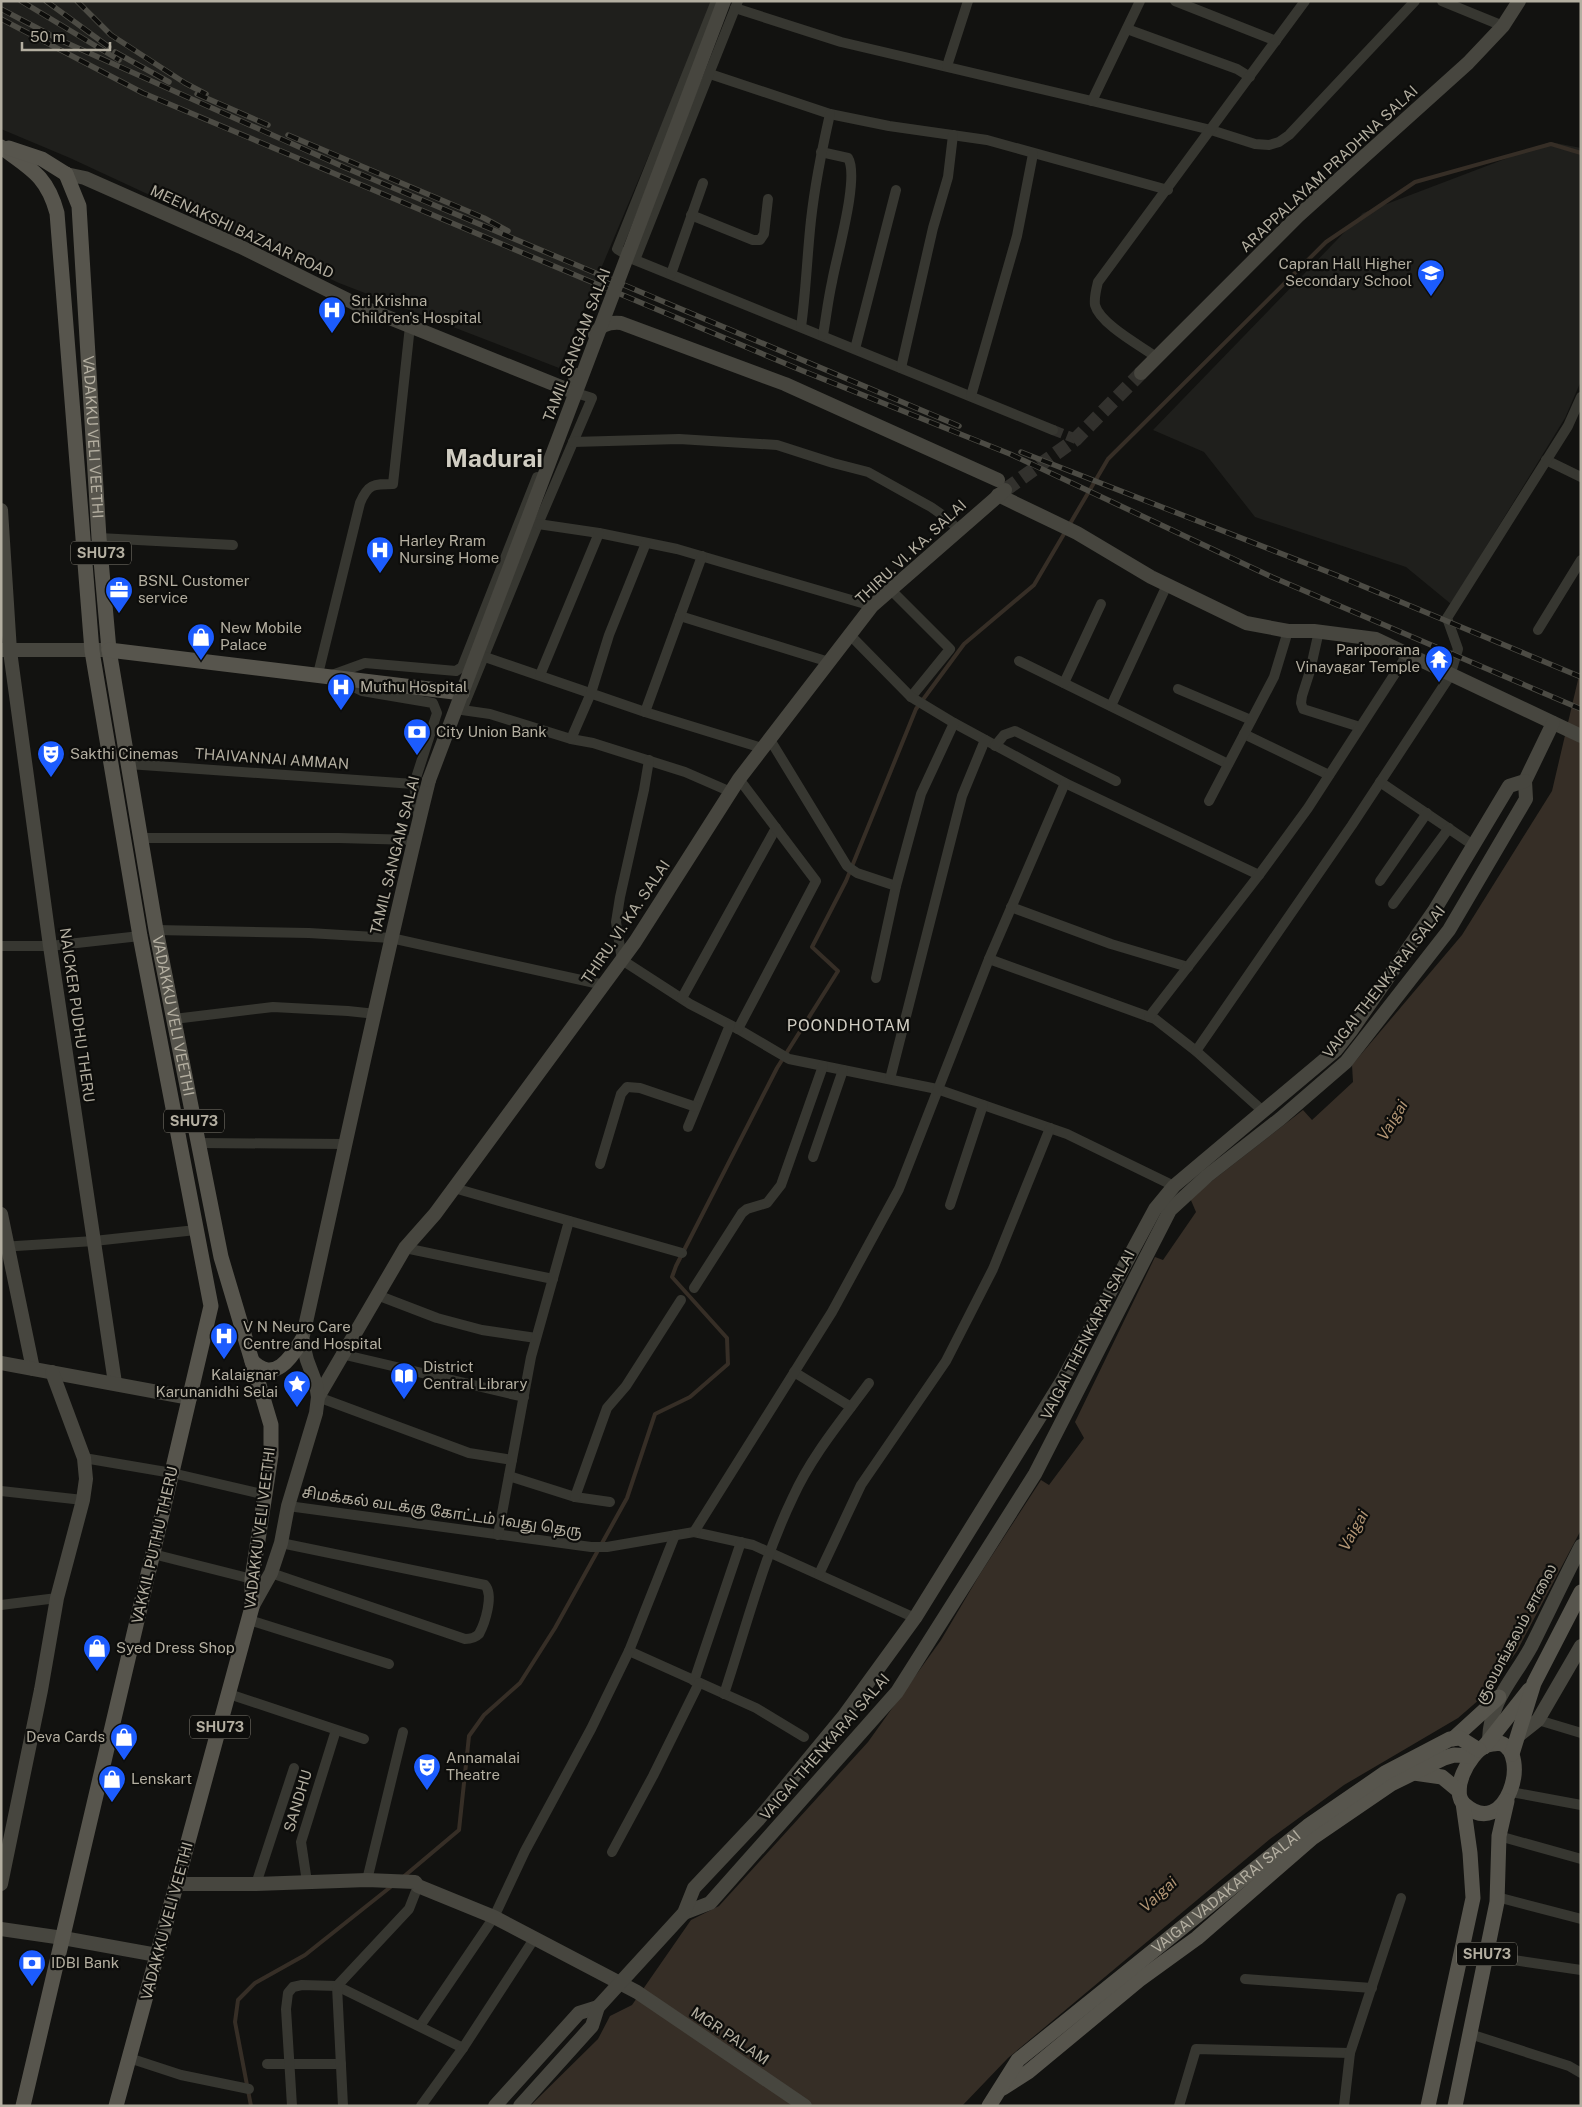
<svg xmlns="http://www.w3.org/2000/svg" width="1582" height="2107" viewBox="0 0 1582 2107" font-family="'Public Sans','Noto Sans Tamil',sans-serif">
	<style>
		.built { fill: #1f1f1c }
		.water { fill: #362e26 }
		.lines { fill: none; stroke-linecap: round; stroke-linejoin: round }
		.stream { stroke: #362e26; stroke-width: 4 }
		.street-tunnel { stroke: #32312d; stroke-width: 10; stroke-dasharray: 10 5; stroke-linecap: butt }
		.secondary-tunnel { stroke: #32312d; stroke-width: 14; stroke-dasharray: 14 7; stroke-linecap: butt }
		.street { stroke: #373731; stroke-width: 10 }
		.secondary { stroke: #47463f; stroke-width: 14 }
		.primary { stroke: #57554d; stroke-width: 15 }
		.rail-casing { stroke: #4c4b44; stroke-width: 5.5 }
		.rail { stroke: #0d0d0b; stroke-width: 4; stroke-dasharray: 11; stroke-linecap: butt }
		.secondary-bridge { stroke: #47463f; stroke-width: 14 }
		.labels { text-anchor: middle; stroke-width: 4.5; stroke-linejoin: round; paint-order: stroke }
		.shield { fill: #0d0d0b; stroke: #827e74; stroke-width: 1 }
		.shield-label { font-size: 14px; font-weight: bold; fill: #b4afa1 }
		.street-label { font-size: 15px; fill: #b4afa1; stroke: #0d0d0b }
		.poi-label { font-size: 15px; fill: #b4afa1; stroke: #0d0d0b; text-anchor: start }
		.neighbourhood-label { font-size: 16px; letter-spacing: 1px; fill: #d0cdc2; stroke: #0d0d0b }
		.water-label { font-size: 16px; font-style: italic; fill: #b29574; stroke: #0d0d0b }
		.town-label { font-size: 25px; font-weight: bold; fill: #d0cdc2; stroke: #0d0d0b }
	</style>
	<rect width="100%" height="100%" fill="#121210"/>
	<g class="built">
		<polygon points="1,1 714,1 559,368 339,283 70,158 1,129"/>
		<polygon points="1550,142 1581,148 1581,381 1565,418 1451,604 1406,567 1255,517 1204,452 1153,430 1363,213"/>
	</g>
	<polygon class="water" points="1581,667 1581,1530 1517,1651 1488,1692 1458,1718 1344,1785 1270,1839 1008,2058 962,2106 530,2106 598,2039 610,2016 632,2005 691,1920 719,1906 868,1742 941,1640 980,1574 1041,1480 1049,1485 1084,1438 1075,1422 1155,1257 1163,1260 1196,1212 1190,1198 1303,1110 1312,1120 1353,1082 1352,1065 1462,935 1552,791"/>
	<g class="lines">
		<g class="stream">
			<polyline points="402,1878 459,1830 469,1736 484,1715 520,1683 555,1628 627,1498 655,1414 690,1397 728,1364 727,1338 672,1277 676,1266 777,1068 838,971 812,947 846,881 916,709 964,644 1034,585 1108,459 1326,242 1415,182 1551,144 1581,153"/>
			<polyline points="251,2106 235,2022 238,2000 255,1983 305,1955 393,1885"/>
		</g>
		<polyline class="street-tunnel" points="1053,430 1076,439"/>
		<polyline class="secondary-tunnel" points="1005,490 1076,439 1141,373"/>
		<g class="street">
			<polyline points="716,1 617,249 635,260 1053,430"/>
			<polyline points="1175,1 1276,41"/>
			<polyline points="1442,1 1503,26"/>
			<polyline points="735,8 841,42 1092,101 1211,130 1255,144 1269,145 1279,142 1289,135 1415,1"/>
			<polyline points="1127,29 1237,69 1250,77"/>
			<polyline points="947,66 968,1"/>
			<polyline points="710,74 830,114 889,126 987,140 1168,190"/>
			<polyline points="1092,101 1140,1"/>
			<path d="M821,152L848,158C860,177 836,258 832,282C828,300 826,318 823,335"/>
			<polyline points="691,215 753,240 760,240 764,234 768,199"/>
			<polyline points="635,260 738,1"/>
			<polyline points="671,274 703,183"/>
			<path d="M801,327C806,292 807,256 811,220C815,184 822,149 830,114"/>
			<polyline points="855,349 896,190"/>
			<path d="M1156,357C1141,346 1100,324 1095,305C1094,297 1096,290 1098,282L1305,1"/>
			<polyline points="901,368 933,228 948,177 953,135"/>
			<polyline points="570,391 592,398 538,524 462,710 490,714 571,739 593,743 685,772 731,792"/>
			<polyline points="971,396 1017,236 1033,154"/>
			<polyline points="573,442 679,439 777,445 833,463 868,472 931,507 948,519 958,530"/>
			<polyline points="1546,460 1581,477"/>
			<polyline points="538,524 599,533 677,549 872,606"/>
			<polyline points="99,538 233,545"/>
			<polyline points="891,590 950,649 911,697"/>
			<polyline points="680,616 829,662"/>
			<polyline points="1538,630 1581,560"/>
			<polyline points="1319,631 1310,671 1302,696 1301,703 1303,709 1360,727"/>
			<polyline points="850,635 911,697 954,723 1065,783 1259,875"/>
			<polyline points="485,657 645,712 762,748"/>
			<polyline points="1019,661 1228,764"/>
			<path d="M318,674L360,503C368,484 373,484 393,484L410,326"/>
			<polyline points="332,675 365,663 456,671 462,667 537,477"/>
			<polyline points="540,675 599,533"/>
			<polyline points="342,681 362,691 433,703 437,713 414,784 418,817"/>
			<polyline points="1064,683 1101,604"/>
			<polyline points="1178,689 1251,720"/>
			<polyline points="1111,706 1167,585"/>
			<polyline points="645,712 702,556"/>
			<polyline points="1244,734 1329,775"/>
			<polyline points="769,738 847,866 857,873 896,886"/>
			<polyline points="571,739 591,693 609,635 646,543"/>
			<polyline points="995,746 1004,735 1015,731 1116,781"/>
			<polyline points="649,760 644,790 620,897 616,922 622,960 690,1004 738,1029 789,1059 937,1089 1067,1134 1174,1186"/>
			<polyline points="128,764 414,784"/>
			<polyline points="1380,782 1473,845"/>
			<polyline points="1209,801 1274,677 1288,631"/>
			<polyline points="141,838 339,838 415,840"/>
			<polyline points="1380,881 1427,813"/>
			<polyline points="1393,904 1449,828"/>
			<polyline points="1011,907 1111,944 1188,967"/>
			<polyline points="156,930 309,933 391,938 604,985"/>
			<polyline points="1,946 50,946 140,936"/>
			<polyline points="989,959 1155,1019 1196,1051 1264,1112"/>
			<polyline points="876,978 896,886 921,794 954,723"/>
			<polyline points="682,998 776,828"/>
			<polyline points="1149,1017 1259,875 1308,808 1407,655"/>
			<polyline points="174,1019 273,1007 348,1011 376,1014"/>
			<polyline points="738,1029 816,881 739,779"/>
			<polyline points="1196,1051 1352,825 1450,676 1458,649 1447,618 1568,426 1581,397"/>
			<polyline points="890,1079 962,796 985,740"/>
			<polyline points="688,1127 730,1025"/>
			<polyline points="199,1143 346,1144"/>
			<polyline points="813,1157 843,1070"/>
			<polyline points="600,1164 621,1094 627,1087 640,1088 696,1107"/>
			<polyline points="454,1188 682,1253"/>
			<polyline points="950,1205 983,1105"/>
			<polyline points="1,1247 94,1241 196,1230"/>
			<polyline points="405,1248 553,1279"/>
			<polyline points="694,1288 742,1213 747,1209 767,1203 781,1185 823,1066"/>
			<polyline points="377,1295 437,1318 482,1330 536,1338"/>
			<polyline points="341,1354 524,1397"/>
			<polyline points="794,1372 851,1407"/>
			<polyline points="318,1397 469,1453 512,1460"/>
			<polyline points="84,1458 172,1473 266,1495"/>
			<polyline points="509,1476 575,1497 610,1502"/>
			<polyline points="1,1491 83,1500"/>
			<polyline points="575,1497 607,1408 626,1386 681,1300"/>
			<polyline points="288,1506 591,1547 607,1547 694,1532 753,1545 915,1618"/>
			<polyline points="694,1532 832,1312 899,1189 989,959 1065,783"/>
			<polyline points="498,1535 531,1357 569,1221"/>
			<polyline points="153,1554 252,1579"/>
			<path d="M271,1573L465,1639C470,1639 475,1638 479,1634C485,1623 494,1595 485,1585L281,1543"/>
			<polyline points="819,1574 861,1485 946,1361 993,1269 1050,1128"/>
			<polyline points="1,1605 57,1598"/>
			<polyline points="249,1620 389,1664"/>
			<polyline points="629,1651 756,1708 804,1737"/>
			<polyline points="694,1681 741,1542"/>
			<polyline points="229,1694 364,1739"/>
			<path d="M724,1694C746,1628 763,1559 793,1497C812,1455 842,1420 869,1383"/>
			<polyline points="1538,1720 1581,1733"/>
			<polyline points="1511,1792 1581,1805"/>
			<polyline points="1499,1836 1581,1859"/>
			<polyline points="612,1852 653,1776 699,1683"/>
			<polyline points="367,1880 403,1732"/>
			<polyline points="307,1882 301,1842 336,1730"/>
			<polyline points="256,1884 294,1768"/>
			<polyline points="1497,1897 1581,1919"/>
			<polyline points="1486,1956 1581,1970"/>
			<polyline points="1245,1979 1372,1988"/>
			<polyline points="420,2026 494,1917 525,1851 591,1729 629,1651 675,1535"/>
			<polyline points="1470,2034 1569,2066 1581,2073"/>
			<polyline points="129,2058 181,2075 249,2089"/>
			<polyline points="267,2064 341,2064"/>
			<polyline points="292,2106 286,2009 288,1993 293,1987 302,1985 337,1986 463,2048"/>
			<polyline points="343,2106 337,1986 409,1909 418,1886"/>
			<polyline points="421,2106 463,2048 534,1939"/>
			<polyline points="1179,2106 1196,2049 1350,2053"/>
			<polyline points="1344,2106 1350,2053 1401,1898"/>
		</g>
		<g class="secondary">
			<polyline points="66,174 85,178 241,247 360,306 571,391 577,375"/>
			<path d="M595,335C600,324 610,322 621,323L785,384L998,480"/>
			<polyline points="1141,373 1298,216 1468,63 1503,26 1519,1"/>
			<polyline points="998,495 1077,533 1151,577 1246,623 1288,631 1314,631 1376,639 1581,736"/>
			<polyline points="1,510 10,651 50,946 115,1383"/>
			<polyline points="2,650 109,650"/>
			<polyline points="1,1214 33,1369"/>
			<polyline points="1,1363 190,1398"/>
			<polyline points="318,1397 405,1248 435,1214 635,942 739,779 872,606 1005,490"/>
			<path d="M252,1607L271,1573L281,1543L288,1506L316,1413L318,1397L316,1384L307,1360L302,1340C344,1153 383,966 429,780"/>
			<polyline points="1519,1735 1538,1720 1581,1646"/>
			<path d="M1489,1740C1490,1700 1513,1680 1531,1647C1548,1613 1564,1579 1581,1546"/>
			<polyline points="1,1884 41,1690 57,1598 83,1500 86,1479 84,1458 52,1372"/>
			<polyline points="177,1884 256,1884 367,1880 415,1882 418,1886 494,1917 637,1992 805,2106"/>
			<polyline points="684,1913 710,1903 897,1692 1035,1474 1170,1210 1207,1176 1280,1119 1346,1062 1449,930 1526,799 1525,781 1553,723"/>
			<polyline points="1,1929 63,1938 157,1955"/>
			<polyline points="495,2106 579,2013 598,2007"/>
			<polyline points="520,2106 592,2026 598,2007 684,1913 694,1888 758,1820 843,1717 915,1618 1062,1381 1155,1209 1174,1186 1336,1050 1351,1031 1434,911 1509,786 1525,781"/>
		</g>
		<g class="primary">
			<path d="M1,147C31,169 47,176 57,213L92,651L140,936L211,1306L23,2106"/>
			<polyline points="9,148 42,159 66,174"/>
			<path id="s1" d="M66,174L79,206L99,538L109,650L156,930L221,1257L271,1425V1455L252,1579V1607L116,2106"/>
			<polyline points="109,650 462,693"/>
			<path d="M252,1361C274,1384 291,1358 302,1340"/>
			<polyline points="1453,1739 1499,1697"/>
			<path d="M1500,1743C1532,1753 1506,1841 1465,1805C1449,1792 1469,1754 1485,1746C1489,1744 1495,1744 1500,1743Z"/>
			<polyline points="1484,1747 1529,1690"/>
			<polyline points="1512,1754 1534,1683 1581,1592"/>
			<polyline points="1414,1773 1442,1777 1459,1791"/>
			<polyline points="1003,2088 1028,2072 1139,1980 1197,1938 1312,1838 1391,1784 1444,1758 1454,1755 1473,1756"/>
			<path id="s2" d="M989,2106L1018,2060L1308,1826L1385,1773L1450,1739L1460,1738L1479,1750"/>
			<polyline points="1428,2106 1473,1898 1470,1853 1463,1803"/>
			<polyline points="1455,2106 1497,1902 1499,1836 1507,1801"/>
		</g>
		<g class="rail-casing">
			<g id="rail">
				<polyline points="21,1 119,60"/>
				<polyline points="46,1 109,47"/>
				<polyline points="77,1 111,35 185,83 206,94"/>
				<polyline points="1,9 60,40 346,168 959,426"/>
				<polyline points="1,19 143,93 803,371 1010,454 1272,577 1581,709"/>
				<polyline points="115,52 169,82"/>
				<polyline points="197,94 268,125"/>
				<polyline points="288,135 484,218 508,231"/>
				<polyline points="1021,452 1336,575 1581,677"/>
			</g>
		</g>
		<use href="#rail" class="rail"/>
		<polyline class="secondary-bridge" points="429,780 724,1"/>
	</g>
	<defs>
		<g id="school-pin" transform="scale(1.4375)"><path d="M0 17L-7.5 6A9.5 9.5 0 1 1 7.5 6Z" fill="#1c5cfe" stroke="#0d0d0b"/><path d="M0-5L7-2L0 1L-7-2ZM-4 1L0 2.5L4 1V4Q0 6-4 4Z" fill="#fff"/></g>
		<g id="hospital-pin" transform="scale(1.4375)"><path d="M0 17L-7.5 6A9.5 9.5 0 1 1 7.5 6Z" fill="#1c5cfe" stroke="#0d0d0b"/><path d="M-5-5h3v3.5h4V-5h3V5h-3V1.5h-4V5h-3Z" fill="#fff"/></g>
		<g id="office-pin" transform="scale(1.4375)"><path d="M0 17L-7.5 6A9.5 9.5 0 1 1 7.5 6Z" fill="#1c5cfe" stroke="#0d0d0b"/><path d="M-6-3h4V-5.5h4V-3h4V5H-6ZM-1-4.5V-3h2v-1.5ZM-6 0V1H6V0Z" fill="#fff"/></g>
		<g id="shop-pin" transform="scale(1.4375)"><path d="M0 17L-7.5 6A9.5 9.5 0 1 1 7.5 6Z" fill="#1c5cfe" stroke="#0d0d0b"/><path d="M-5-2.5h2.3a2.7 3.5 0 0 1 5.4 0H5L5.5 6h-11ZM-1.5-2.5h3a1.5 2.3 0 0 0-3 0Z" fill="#fff"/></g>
		<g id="temple-pin" transform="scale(1.4375)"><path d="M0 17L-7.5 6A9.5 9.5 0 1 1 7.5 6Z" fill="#1c5cfe" stroke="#0d0d0b"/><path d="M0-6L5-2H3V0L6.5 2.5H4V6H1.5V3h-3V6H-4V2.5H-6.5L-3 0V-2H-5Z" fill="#fff"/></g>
		<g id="bank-pin" transform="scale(1.4375)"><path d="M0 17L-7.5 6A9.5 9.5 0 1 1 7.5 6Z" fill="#1c5cfe" stroke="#0d0d0b"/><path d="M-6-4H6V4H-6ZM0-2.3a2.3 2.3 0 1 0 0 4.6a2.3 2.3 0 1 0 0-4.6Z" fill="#fff"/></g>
		<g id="theatre-pin" transform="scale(1.4375)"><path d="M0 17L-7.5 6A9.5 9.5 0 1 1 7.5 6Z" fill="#1c5cfe" stroke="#0d0d0b"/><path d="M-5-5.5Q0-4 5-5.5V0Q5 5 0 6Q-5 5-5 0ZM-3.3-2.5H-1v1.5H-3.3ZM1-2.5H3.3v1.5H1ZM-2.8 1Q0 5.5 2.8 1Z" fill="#fff"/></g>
		<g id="library-pin" transform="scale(1.4375)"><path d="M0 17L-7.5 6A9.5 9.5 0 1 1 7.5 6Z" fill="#1c5cfe" stroke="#0d0d0b"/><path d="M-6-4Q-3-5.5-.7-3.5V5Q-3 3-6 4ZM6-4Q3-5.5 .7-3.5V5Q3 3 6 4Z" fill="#fff"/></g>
		<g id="sight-pin" transform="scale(1.4375)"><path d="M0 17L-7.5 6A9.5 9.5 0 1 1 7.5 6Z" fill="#1c5cfe" stroke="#0d0d0b"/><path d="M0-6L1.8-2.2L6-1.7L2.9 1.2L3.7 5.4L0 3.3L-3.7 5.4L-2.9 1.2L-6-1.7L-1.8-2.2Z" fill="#fff"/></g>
	</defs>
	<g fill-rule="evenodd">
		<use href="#school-pin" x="1431" y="273"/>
		<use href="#hospital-pin" x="332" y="310"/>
		<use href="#hospital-pin" x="380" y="550"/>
		<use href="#office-pin" x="119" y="590"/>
		<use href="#shop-pin" x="201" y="637"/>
		<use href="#temple-pin" x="1439" y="659"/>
		<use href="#hospital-pin" x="341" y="687"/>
		<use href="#bank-pin" x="417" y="732"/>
		<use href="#theatre-pin" x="51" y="754"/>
		<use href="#hospital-pin" x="224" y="1336"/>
		<use href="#library-pin" x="404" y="1376"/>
		<use href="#sight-pin" x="297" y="1384"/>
		<use href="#shop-pin" x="97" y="1648"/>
		<use href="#shop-pin" x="124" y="1737"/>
		<use href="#theatre-pin" x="427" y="1767"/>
		<use href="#shop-pin" x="112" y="1779"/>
		<use href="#bank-pin" x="32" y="1963"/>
	</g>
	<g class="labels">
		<g class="shield">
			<rect x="71" y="541.5" width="60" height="23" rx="4"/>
			<rect x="164" y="1109.5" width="60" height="23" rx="4"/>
			<rect x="190" y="1715.5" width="60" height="23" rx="4"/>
			<rect x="1457" y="1942.5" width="60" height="23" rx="4"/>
		</g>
		<g class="shield-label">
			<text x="101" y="558">SHU73</text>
			<text x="194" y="1126">SHU73</text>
			<text x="220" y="1732">SHU73</text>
			<text x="1487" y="1959">SHU73</text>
		</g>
		<g class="street-label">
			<text transform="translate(1329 169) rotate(-43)" y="5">ARAPPALAYAM PRADHNA SALAI</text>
			<text transform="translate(242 232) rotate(25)" y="5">MEENAKSHI BAZAAR ROAD</text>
			<text transform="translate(577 345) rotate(-69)" y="5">TAMIL SANGAM SALAI</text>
			<text dy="5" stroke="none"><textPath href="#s1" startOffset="266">VADAKKU VELI VEETHI</textPath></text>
			<text transform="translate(911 552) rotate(-43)" y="5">THIRU. VI. KA. SALAI</text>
			<text transform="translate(272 759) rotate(4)" y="5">THAIVANNAI AMMAN</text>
			<text transform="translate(395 855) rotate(-76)" y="5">TAMIL SANGAM SALAI</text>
			<text transform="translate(626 922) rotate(-56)" y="5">THIRU. VI. KA. SALAI</text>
			<text transform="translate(1384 982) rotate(-52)" y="5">VAIGAI THENKARAI SALAI</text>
			<text transform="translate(77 1015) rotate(82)" y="5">NAICKER PUDHU THERU</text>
			<text dy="5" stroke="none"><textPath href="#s1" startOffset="851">VADAKKU VELI VEETHI</textPath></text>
			<text transform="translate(1088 1335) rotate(-63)" y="5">VAIGAI THENKARAI SALAI</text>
			<text transform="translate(442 1512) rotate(8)" y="5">சிமக்கல் வடக்கு கோட்டம் 1வது தெரு</text>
			<text transform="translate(260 1528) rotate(-83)" y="5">VADAKKU VELI VEETHI</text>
			<text transform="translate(155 1545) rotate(-77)" y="5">VAKKIL PUTHU THERU</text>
			<text transform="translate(1516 1634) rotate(-62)" y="5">குலமங்கலம் சாலை</text>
			<text transform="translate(825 1747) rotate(-49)" y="5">VAIGAI THENKARAI SALAI</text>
			<text transform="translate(298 1801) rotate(-73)" y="5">SANDHU</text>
			<text dy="5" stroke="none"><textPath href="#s2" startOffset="322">VAIGAI VADAKARAI SALAI</textPath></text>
			<text transform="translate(167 1921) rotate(-75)" y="5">VADAKKU VELI VEETHI</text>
			<text transform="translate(730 2036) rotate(34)" y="5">MGR PALAM</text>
		</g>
		<g class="poi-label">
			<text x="1412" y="269" text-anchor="end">Capran Hall Higher<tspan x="1412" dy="17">Secondary School</tspan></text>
			<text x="351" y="306">Sri Krishna<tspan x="351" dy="17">Children's Hospital</tspan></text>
			<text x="399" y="546">Harley Rram<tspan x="399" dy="17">Nursing Home</tspan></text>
			<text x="138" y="586">BSNL Customer<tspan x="138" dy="17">service</tspan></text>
			<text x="220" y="633">New Mobile<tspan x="220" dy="17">Palace</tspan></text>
			<text x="1420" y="655" text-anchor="end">Paripoorana<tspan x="1420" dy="17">Vinayagar Temple</tspan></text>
			<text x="360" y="692">Muthu Hospital</text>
			<text x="436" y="737">City Union Bank</text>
			<text x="70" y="759">Sakthi Cinemas</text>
			<text x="243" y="1332">V N Neuro Care<tspan x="243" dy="17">Centre and Hospital</tspan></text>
			<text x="423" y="1372">District<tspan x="423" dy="17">Central Library</tspan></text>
			<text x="278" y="1380" text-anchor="end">Kalaignar<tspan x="278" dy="17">Karunanidhi Selai</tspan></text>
			<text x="116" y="1653">Syed Dress Shop</text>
			<text x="105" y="1742" text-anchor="end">Deva Cards</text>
			<text x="446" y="1763">Annamalai<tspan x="446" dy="17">Theatre</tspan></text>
			<text x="131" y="1784">Lenskart</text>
			<text x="51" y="1968">IDBI Bank</text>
		</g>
		<g class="neighbourhood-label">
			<text x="849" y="1031">POONDHOTAM</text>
		</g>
		<g class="water-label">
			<text transform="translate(1392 1120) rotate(-59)" y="6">Vaigai</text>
			<text transform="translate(1353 1530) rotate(-61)" y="6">Vaigai</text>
			<text transform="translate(1158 1894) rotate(-42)" y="6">Vaigai</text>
		</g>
		<g class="town-label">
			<text x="494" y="467">Madurai</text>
		</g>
	</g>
	<rect width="1582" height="2107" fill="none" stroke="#b4afa1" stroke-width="5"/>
	<path d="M22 42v8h88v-8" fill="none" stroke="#b4afa1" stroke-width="2.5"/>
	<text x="30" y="42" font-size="15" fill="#b4afa1" stroke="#0d0d0b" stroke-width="4" paint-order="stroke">50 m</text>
</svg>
